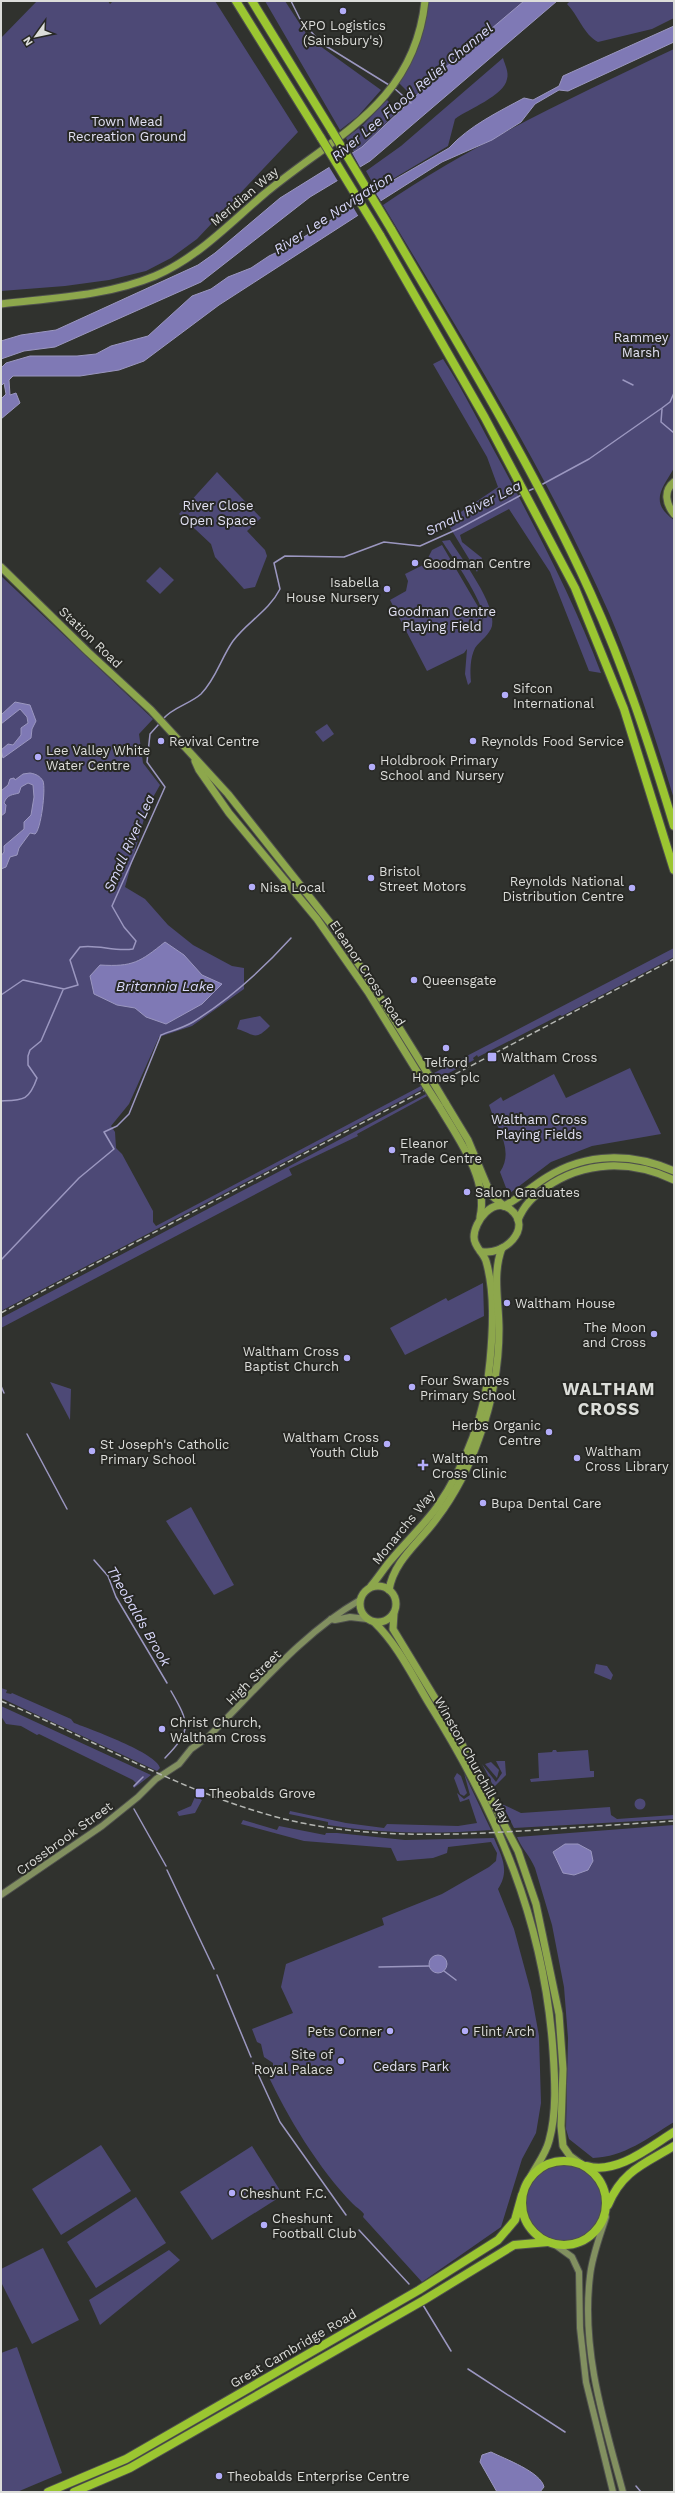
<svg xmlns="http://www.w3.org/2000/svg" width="675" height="2493" viewBox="0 0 675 2493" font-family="'Work Sans',sans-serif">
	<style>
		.green { fill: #4d4976 }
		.water { fill: #7f79b5; stroke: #9b97c0 }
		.pier { fill: #30322e }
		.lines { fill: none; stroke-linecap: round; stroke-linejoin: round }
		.stream { stroke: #9b97c0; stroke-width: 1.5 }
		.secondary-casing { stroke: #4f514d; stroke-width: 8 }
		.primary-casing { stroke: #4f514d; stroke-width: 9 }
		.highway-casing { stroke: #4f514d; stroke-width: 10 }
		.secondary { stroke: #829060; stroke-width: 6 }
		.primary { stroke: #8da74c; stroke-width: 7 }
		.highway { stroke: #9bc631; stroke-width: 8 }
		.rail { stroke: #b4b6b2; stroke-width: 1.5; stroke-dasharray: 6 3; stroke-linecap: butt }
		.primary-bridge-casing { stroke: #4f514d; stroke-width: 9; stroke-linecap: butt }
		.highway-bridge-casing { stroke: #4f514d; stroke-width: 10; stroke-linecap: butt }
		.primary-bridge { stroke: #8da74c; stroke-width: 7 }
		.highway-bridge { stroke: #9bc631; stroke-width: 8 }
		.poi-dot { fill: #b3adf9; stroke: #272824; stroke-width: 1.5 }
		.labels { text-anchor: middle; stroke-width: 4; stroke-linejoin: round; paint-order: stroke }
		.poi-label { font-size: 13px; fill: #dcddda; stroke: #272824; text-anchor: start }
		.park-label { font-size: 13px; fill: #e2e1f3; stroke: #272824 }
		.street-label { font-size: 13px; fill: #dcddda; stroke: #272824 }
		.water-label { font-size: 14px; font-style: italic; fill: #d8d7fa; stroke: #272824 }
		.district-label { font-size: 17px; font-weight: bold; letter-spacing: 1px; fill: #dcded9; stroke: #272824 }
	</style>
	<rect width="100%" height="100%" fill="#30322e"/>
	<g class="green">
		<polygon points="37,1 108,1 110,4 113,1 215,1 298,132 197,239 171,258 146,271 109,280 65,286 1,291 1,38"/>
		<polygon points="265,1 285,1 309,38 381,90 358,116 340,130"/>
		<polygon points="428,1 524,1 418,94 410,94 399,83 415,54"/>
		<path d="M570,1H674V18L652,29L598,42C584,35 578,15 567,4Z"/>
		<path d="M674,49V468C662,489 649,502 674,520V799C655,736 635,674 609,613C546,471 463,338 383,205C474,143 575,96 674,49Z"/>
		<path d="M503,58C505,65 509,72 507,79C504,96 468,109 455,119L448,146L376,189L366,171L401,146Z"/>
		<polygon points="387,100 392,105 394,115 362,147 354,152 346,138 363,125"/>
		<path d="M443,359C465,393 482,429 502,465C538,533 574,601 601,673L589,671L550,572L509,509L460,535L462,542L482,558L477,572L449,526V520L498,487L487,457L433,364Z"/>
		<polygon points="217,472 261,518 247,531 265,550 267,556 255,587 244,589 215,557 211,544 179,514"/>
		<path d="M450,540C461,558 497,605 492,626C490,634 480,641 475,648C470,658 470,671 471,682L468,685L465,674L467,649L464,653L427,671L390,600L406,591L408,581L405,574L425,564L432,550L442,545L480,610L483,621C488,607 451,555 442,541Z"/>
		<polygon points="160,567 174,580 160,594 146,581"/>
		<polygon points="1,576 153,719 139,734 143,763 160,785 147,808 125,887 145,899 168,925 193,945 232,966 244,968 244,989 192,1026 159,1037 129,1104 111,1126 115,1132 116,1148 122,1154 153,1211 153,1222 156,1226 421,1086 423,1089 1,1311"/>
		<polygon points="327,724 334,734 323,742 315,732"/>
		<polygon points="674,948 674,957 562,1016 560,1015 478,1057 477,1055 473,1058 474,1060 443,1076 443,1078 438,1081 434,1073"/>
		<path d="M260,1016L270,1026C254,1042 255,1034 237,1029L240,1020Z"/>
		<path d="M630,1068L661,1134L592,1146L551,1162L510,1193H508L500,1172C515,1150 496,1127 489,1105L501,1097L503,1101L554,1074L566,1098Z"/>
		<polygon points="426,1094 427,1096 357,1134 358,1136 289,1169 292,1175 1,1328 1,1318"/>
		<polygon points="483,1283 484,1316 405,1355 390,1328 446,1298 448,1301"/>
		<polygon points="50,1382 71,1389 70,1420"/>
		<polygon points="191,1507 234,1585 214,1595 166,1521"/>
		<polygon points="596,1664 607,1666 613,1675 611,1680 594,1673"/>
		<path d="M1,1688L7,1690L6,1693L11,1694L12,1693L71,1719L74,1723C90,1729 157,1753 160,1768L157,1771L1,1698Z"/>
		<polygon points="1,1706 151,1775 134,1788 133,1786 136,1783 133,1780 39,1734 37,1735 21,1726 6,1724 1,1716"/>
		<polygon points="553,1750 556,1750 557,1752 588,1750 590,1771 594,1771 594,1777 531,1782 530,1779 539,1778 538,1753 552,1752"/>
		<polygon points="496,1761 505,1761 506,1775 494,1787 482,1764 496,1782 502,1773"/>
		<polygon points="491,1762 499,1770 497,1778 485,1764"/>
		<polygon points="457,1773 461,1776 467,1793 464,1796 460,1794 454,1778"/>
		<path d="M464,1773L491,1830C436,1834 383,1834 328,1825V1822L289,1814L290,1811L346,1823L384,1828L387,1824L458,1826L477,1823L469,1799L460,1802L457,1793L464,1799L470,1795Z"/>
		<polygon points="195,1797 202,1800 195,1813 179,1816 177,1812 191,1806"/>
		<circle cx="640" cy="1804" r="5.5"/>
		<polygon points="502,1804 521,1813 610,1807 611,1815 617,1819 674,1815 674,1819 514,1828"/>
		<path d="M243,1820L277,1830L279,1826L325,1835L326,1833H337L405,1840L494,1838C502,1857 510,1871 498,1889L514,1929L531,1992L539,2036L541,2103L536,2133L522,2159L501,2227L422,2282L363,2217L364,2214C360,2209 356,2207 353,2204C320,2171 286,2115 267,2073L273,2066V2063L264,2057L261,2044L257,2042L252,2029L293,2013L281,1987L286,1964L384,1925L382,1918L442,1894L489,1867L496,1861L497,1853L491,1842L448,1847L447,1853L433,1858L397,1861L391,1848L304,1841L241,1824Z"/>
		<path d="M674,1825V2122C648,2138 624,2157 593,2158L569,2139L566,2129L568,2038L564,1987L552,1925L535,1868C530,1856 522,1849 517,1837Z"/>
		<polygon points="101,2145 131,2191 61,2235 32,2189"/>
		<polygon points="252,2146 283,2195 212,2240 180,2192"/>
		<circle cx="565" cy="2203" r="39"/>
		<polygon points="136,2197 166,2243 96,2288 67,2242"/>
		<polygon points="43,2248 79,2320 32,2344 1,2282 1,2269"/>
		<polygon points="169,2250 180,2260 100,2325 89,2300"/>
		<polygon points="17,2347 62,2473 17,2492 1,2492 1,2353"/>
	</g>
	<g class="water">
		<polygon points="524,1 557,1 370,161 310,197 201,282 55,347 24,351 1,359 1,341 21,335 56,330 198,265 215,253 280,198 362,147 445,68"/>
		<path d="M674,26V42L568,91L559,90L535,104L521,122L492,140L442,162L360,214L219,305L144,361L119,370L80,376H13L9,380L10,395L16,393L20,403L1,419V399L6,394L4,383L1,386V368L6,363L30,356H77L96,354L111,346L148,336L192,296L211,289L228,277L251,268L269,256L288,247L334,218L347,207L449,148C469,126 498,112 524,98L533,100L559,86L563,76Z"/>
		<polygon points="15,702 30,705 36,721 32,729 31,738 3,758 1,750 8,744 13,745 21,735 21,728 28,723 27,717 20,709 1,724 1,715"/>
		<path d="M30,773C36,774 40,776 43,781C46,789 41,830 35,834L30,833L19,848L17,855L10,857L6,867L1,869V856L4,852V846L24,829V822L31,815L34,797L33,785L28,783L21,787L19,793C13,795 7,794 4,803L6,805L5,813L1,816V791L8,785L10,779L14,778L15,780L23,774Z"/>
		<path d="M165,942L184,955L202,975L222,984L202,1004L166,1024L146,1017L135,1008L117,1005L94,994L90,976L100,965C133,967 140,962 165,942Z"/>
		<polygon points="565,1844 578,1844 591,1851 593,1861 588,1870 574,1875 563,1873 553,1852"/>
		<circle cx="438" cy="1964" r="9"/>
		<path d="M491,2452C505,2459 541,2472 544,2487L540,2492H497L480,2462L482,2455Z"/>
	</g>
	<g class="pier">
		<polygon points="351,151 361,169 339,183 328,165"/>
		<polygon points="373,189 382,203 359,217 350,202"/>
	</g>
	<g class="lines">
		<g class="stream">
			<polyline points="291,1 300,19 321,43 389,85"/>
			<polyline points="394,88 411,103"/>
			<polyline points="623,380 633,385"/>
			<polyline points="662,409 661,422 674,433"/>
			<polyline points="541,485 589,459 662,408 670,402 674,393"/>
			<polyline points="528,491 535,488"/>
			<path d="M163,719C173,707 190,704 201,694C216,679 221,658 233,641C247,622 269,611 280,589L274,563L285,556L344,557L384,542L420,546L460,528L523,494"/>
			<path d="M1,995L23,980L64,989L78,985L70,960L80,947C98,944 114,952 133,949L136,941L124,927L112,906L165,787L147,762L150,734L159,724"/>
			<path d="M1,1101C23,1100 29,1101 37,1078L28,1065V1056L30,1050L41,1041L63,990"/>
			<path d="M1,1260L79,1178L114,1149L104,1132L117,1126L129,1114L161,1035C171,1031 183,1028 193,1022C230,999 262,970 291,938"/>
			<polyline points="1,1386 4,1393"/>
			<polyline points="27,1434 67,1509"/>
			<polyline points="94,1560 108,1576 116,1597 167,1683"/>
			<path d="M165,1758C192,1730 190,1724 171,1691"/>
			<polyline points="134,1786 143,1777"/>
			<polyline points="134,1809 166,1866"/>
			<polyline points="167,1870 214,1969"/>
			<polyline points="379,1967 429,1966"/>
			<polyline points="444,1971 456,1980"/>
			<polyline points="217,1975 251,2057"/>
			<polyline points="253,2063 280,2122 346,2215"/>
			<polyline points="359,2230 409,2284"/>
			<polyline points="423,2305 451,2351"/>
			<polyline points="468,2369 565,2432"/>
			<polyline points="636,2486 641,2492"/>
		</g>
		<g class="secondary-casing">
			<g id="secondary">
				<polyline points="331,1619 335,1620 350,1617 367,1619"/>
				<path d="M1,1895L102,1826L138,1797L156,1779L179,1764L191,1749L208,1737C256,1690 301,1634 360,1600"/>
				<path d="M606,2217C600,2236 592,2256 590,2276C581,2350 604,2422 623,2492"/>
				<polyline points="554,2244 572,2257 579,2272 580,2328 586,2382 613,2492"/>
			</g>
		</g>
		<g class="primary-casing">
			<g id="primary">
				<path d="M1,304C52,298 107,296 155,276C197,258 229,224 263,195C333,136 414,105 425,1"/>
				<path d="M674,482C663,491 666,504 674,514"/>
				<polyline points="1,567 88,652 151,710 228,794 335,929 372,984 433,1082"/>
				<polyline points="195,761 199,770 229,813 317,919 368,992 426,1086"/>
				<polyline points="445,1102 468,1140 491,1195 504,1206"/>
				<path d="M439,1106C457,1137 489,1179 480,1217"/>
				<path d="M504,1206C520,1198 532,1186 547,1177C587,1152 633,1153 674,1171"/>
				<path d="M518,1220C524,1205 532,1198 545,1188C585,1160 631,1160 674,1180"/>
				<circle cx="378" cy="1604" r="18"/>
				<path d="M371,1586C378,1578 384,1568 391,1560C406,1542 423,1526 437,1507C466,1465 486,1412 490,1361C493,1329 495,1292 486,1261C483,1252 474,1247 474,1237C474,1222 493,1196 510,1209C535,1228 502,1258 480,1251"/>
				<path d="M389,1590C394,1560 420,1542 437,1518C455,1494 469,1467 479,1438C492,1403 499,1367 499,1329C499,1302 492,1274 502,1248"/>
				<polyline points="394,1613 393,1629 455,1731 518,1851 536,1904 559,2014 563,2069 561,2126 563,2146 570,2156 581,2164"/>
				<path d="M374,1622C398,1645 413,1677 430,1705C498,1814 544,1921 553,2051C555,2080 557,2112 549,2141C546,2153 537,2165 531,2176"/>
			</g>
		</g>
		<g class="highway-casing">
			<g id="highway">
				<polyline points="236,1 321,138"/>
				<polyline points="252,1 332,131"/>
				<path d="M391,229C460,348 534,468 591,594C625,669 650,747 674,826"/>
				<polyline points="380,235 485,418 575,588 624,709 674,870"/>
				<circle cx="564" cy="2203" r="42"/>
				<path d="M587,2166C617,2175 651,2146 674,2132"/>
				<path d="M608,2205C622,2171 644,2164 674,2146"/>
				<polyline points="48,2492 126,2459 419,2290 498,2240 515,2220 522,2195"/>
				<polyline points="74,2492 130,2468 424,2300 514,2245 548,2242"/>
			</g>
		</g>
		<use href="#secondary" class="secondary"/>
		<use href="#primary" class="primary"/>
		<use href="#highway" class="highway"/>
		<g class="rail">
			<polyline points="1,1313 674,959"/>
			<path d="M1,1701C88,1737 169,1785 259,1812C350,1840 443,1836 537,1830C583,1827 628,1824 674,1821"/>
		</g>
		<g class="primary-bridge-casing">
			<g id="primary-bridge">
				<polyline points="433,1082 445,1102"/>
				<polyline points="426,1086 439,1106"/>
			</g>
		</g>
		<g class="highway-bridge-casing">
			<g id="highway-bridge">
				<polyline points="332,131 391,229"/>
				<polyline points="321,138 380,235"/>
			</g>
		</g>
		<use href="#primary-bridge" class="primary-bridge"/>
		<use href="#highway-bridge" class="highway-bridge"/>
	</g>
	<g class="poi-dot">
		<circle cx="343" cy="11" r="4"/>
		<circle cx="415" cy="563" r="4"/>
		<circle cx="387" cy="589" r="4"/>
		<circle cx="505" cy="695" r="4"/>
		<circle cx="161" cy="741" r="4"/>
		<circle cx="473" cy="741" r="4"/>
		<circle cx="38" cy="757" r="4"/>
		<circle cx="372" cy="767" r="4"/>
		<circle cx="371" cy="878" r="4"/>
		<circle cx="252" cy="887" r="4"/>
		<circle cx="632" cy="888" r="4"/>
		<circle cx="414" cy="980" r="4"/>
		<circle cx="446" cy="1048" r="4"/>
		<rect x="487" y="1052" width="10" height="10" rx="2"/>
		<circle cx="392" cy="1150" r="4"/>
		<circle cx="467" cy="1192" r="4"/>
		<circle cx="507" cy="1303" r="4"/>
		<circle cx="654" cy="1334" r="4"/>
		<circle cx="347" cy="1358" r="4"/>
		<circle cx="412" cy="1387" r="4"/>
		<circle cx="549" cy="1432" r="4"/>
		<circle cx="387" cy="1444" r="4"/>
		<circle cx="92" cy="1451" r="4"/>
		<circle cx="577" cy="1458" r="4"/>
		<path d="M421 1459h4v4h4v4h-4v4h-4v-4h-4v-4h4z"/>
		<circle cx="483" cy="1503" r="4"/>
		<circle cx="162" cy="1729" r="4"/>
		<rect x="195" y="1788" width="10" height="10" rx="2"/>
		<circle cx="390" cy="2031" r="4"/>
		<circle cx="465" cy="2031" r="4"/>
		<circle cx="341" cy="2061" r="4"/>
		<circle cx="232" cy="2193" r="4"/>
		<circle cx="264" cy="2225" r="4"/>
		<circle cx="219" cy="2476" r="4"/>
	</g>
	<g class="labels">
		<g class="poi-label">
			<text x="343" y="30" text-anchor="middle">XPO Logistics<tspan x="343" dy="15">(Sainsbury's)</tspan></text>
			<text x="423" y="568">Goodman Centre</text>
			<text x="379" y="587" text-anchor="end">Isabella<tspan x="379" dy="15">House Nursery</tspan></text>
			<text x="513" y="693">Sifcon<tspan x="513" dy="15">International</tspan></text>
			<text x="169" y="746">Revival Centre</text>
			<text x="481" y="746">Reynolds Food Service</text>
			<text x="46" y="755">Lee Valley White<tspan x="46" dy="15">Water Centre</tspan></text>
			<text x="380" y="765">Holdbrook Primary<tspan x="380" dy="15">School and Nursery</tspan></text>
			<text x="379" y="876">Bristol<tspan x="379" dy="15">Street Motors</tspan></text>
			<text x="624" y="886" text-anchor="end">Reynolds National<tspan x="624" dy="15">Distribution Centre</tspan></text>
			<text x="260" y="892">Nisa Local</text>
			<text x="422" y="985">Queensgate</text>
			<text x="501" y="1062">Waltham Cross</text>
			<text x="446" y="1067" text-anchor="middle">Telford<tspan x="446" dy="15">Homes plc</tspan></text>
			<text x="400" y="1148">Eleanor<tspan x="400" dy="15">Trade Centre</tspan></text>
			<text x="475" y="1197">Salon Graduates</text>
			<text x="515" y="1308">Waltham House</text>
			<text x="646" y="1332" text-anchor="end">The Moon<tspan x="646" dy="15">and Cross</tspan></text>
			<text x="339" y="1356" text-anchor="end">Waltham Cross<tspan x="339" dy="15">Baptist Church</tspan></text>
			<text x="420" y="1385">Four Swannes<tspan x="420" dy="15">Primary School</tspan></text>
			<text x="541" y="1430" text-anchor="end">Herbs Organic<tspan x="541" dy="15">Centre</tspan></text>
			<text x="379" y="1442" text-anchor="end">Waltham Cross<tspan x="379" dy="15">Youth Club</tspan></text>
			<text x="100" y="1449">St Joseph's Catholic<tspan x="100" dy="15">Primary School</tspan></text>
			<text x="585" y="1456">Waltham<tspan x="585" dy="15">Cross Library</tspan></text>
			<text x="432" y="1463">Waltham<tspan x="432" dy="15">Cross Clinic</tspan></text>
			<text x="491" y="1508">Bupa Dental Care</text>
			<text x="170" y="1727">Christ Church,<tspan x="170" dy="15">Waltham Cross</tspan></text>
			<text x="209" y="1798">Theobalds Grove</text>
			<text x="382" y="2036" text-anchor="end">Pets Corner</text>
			<text x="473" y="2036">Flint Arch</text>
			<text x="333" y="2059" text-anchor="end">Site of<tspan x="333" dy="15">Royal Palace</tspan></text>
			<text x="240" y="2198">Cheshunt F.C.</text>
			<text x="272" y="2223">Cheshunt<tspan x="272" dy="15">Football Club</tspan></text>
			<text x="227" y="2481">Theobalds Enterprise Centre</text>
		</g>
		<g class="park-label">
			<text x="127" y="126">Town Mead<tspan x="127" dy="15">Recreation Ground</tspan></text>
			<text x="641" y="342">Rammey<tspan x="641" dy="15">Marsh</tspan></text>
			<text x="218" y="510">River Close<tspan x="218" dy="15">Open Space</tspan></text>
			<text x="442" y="616">Goodman Centre<tspan x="442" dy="15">Playing Field</tspan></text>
			<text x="539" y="1124">Waltham Cross<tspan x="539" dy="15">Playing Fields</tspan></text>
			<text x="411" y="2071">Cedars Park</text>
		</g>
		<g class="street-label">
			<text transform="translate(244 196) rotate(-40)" y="5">Meridian Way</text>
			<text transform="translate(91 637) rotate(44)" y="5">Station Road</text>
			<text transform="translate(368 973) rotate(56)" y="5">Eleanor Cross Road</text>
			<text transform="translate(403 1527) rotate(-51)" y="5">Monarchs Way</text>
			<text transform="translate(253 1677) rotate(-45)" y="5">High Street</text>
			<text transform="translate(473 1760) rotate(61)" y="5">Winston Churchill Way</text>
			<text transform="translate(64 1838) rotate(-36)" y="5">Crossbrook Street</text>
			<text transform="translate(293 2348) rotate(-30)" y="5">Great Cambridge Road</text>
		</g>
		<g class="water-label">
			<text transform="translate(412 92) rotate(-40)" y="5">River Lee Flood Relief Channel</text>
			<text transform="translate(333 213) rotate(-33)" y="5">River Lee Navigation</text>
			<text transform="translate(473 508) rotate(-27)" y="5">Small River Lea</text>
			<text transform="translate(129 843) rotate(-66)" y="5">Small River Lea</text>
			<text x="165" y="991">Britannia Lake</text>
			<text transform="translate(139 1616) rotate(60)" y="5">Theobalds Brook</text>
		</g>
		<g class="district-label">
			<text x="609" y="1395">WALTHAM<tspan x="609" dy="20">CROSS</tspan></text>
		</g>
	</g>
	<rect width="675" height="2493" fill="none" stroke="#dcddda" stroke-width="4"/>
	<g transform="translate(36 36) rotate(237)" stroke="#272824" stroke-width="3" paint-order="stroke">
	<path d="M0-3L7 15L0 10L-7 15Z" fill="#dcddda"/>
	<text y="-6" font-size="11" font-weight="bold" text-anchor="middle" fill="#dcddda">N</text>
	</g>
</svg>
